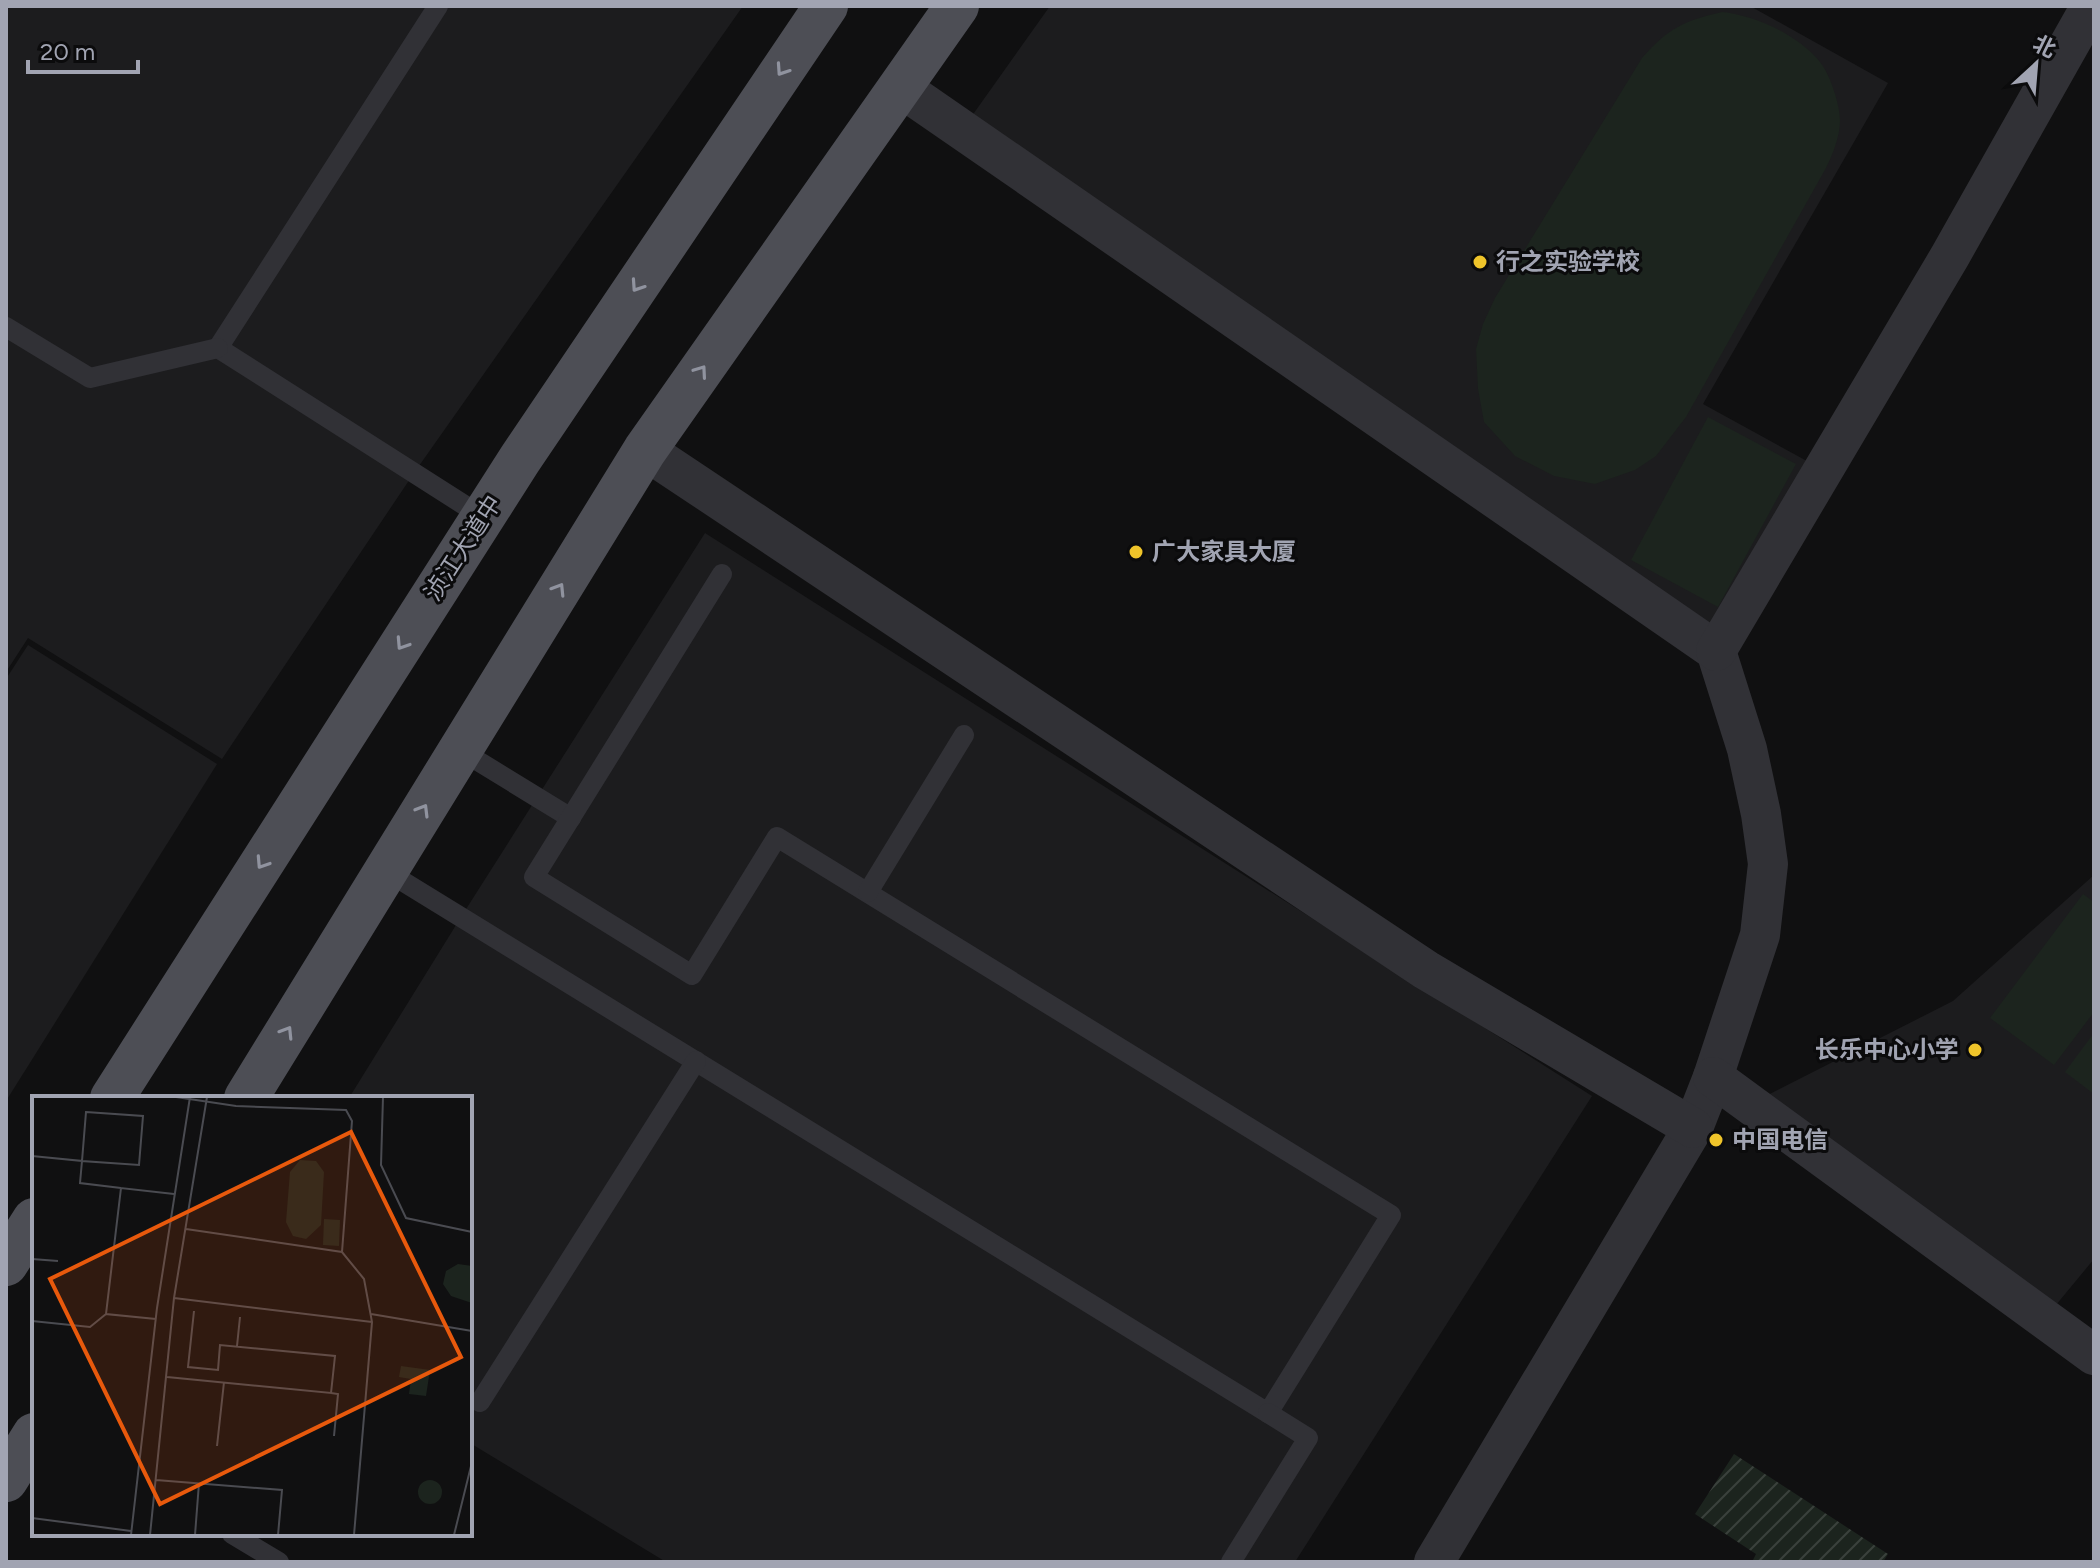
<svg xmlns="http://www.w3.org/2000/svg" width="2100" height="1568" viewBox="0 0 2100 1568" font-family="Figtree,'Noto Sans SC',sans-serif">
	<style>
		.built { fill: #1c1c1e }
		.garden { fill: url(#garden-furrows) }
		.pitch { fill: #1c241e }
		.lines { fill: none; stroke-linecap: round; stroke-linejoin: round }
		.lane { stroke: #313136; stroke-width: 20 }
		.street { stroke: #313136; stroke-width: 40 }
		.primary { stroke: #4d4e55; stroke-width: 44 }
		.oneway { stroke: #90939f }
		.poi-dot { fill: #efc42a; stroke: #0b0b0c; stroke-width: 3 }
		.labels { text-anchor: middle; stroke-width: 6; stroke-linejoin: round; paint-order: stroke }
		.poi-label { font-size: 24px; font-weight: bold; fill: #a1a4b2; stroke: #0b0b0c; text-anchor: start }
		.street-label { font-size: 24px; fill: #a1a4b2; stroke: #0b0b0c }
		.inset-road { fill: none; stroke: #4a4b51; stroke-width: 2 }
		.view { fill: #e8590c; fill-opacity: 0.15; stroke: #e8590c; stroke-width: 4 }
		.inset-edge { fill: none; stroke: #a1a4b2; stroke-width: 4 }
	</style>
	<defs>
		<pattern id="garden-furrows" width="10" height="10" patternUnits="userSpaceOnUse" patternTransform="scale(2)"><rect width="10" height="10" fill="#1c241e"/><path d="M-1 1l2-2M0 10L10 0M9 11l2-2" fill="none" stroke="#3a413c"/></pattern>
	</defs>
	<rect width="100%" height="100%" fill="#101011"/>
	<g class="built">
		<polygon points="6,6 743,6 414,473 222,759 28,638 6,672"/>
		<polygon points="1050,6 1750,6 1888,83 1703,404 1816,466 1715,635 969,120"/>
		<polygon points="705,533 1592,1096 1295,1562 666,1562 470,1443 470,1098 349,1098 461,917"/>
		<polygon points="28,645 217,764 6,1101 6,679"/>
		<polygon points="2094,875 2094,1259 2051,1311 1758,1100 1953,1001"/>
	</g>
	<polygon class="garden" points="1734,1454 1888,1554 1883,1562 1752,1562 1756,1554 1695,1514"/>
	<g class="pitch">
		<path d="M1722,12C1754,15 1799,35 1820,62C1830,74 1840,105 1840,120C1840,136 1833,154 1826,168L1686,417L1656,456L1635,470L1595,484L1554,476L1515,456L1484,422L1478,389L1476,349L1483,324L1495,298L1642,58C1668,28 1684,21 1722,12Z"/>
		<polygon points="1708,417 1796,464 1718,607 1631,560"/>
		<polygon points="2083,894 2094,902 2094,1012 2054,1065 1990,1018"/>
		<polygon points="2094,1033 2094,1094 2065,1072"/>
	</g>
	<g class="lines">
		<g class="lane">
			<polyline points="438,6 218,348 483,517"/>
			<polyline points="6,327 90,378 218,348"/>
			<polyline points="460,750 571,818"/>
			<polyline points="386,871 1268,1413 1391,1215 777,837 692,975 534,877 722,574"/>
			<polyline points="868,892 964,735"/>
			<polyline points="480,1402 696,1061"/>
			<polyline points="232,1534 279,1562"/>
			<polyline points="1231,1562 1308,1438 1268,1413"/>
		</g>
		<g class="street">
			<polyline points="900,87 1716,651 1747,749 1761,814 1768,864 1760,935 1713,1077 1693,1128 1434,1562"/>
			<polyline points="645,450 1426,970 1693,1128"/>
			<polyline points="1716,651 1950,256 2091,6"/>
			<polyline points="1713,1077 2094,1355"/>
		</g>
		<g class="primary">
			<polyline points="112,1098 520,459 826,6"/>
			<polyline points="246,1098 645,450 957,6"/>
			<polyline points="6,1264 34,1220"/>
			<polyline points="6,1480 34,1435"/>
		</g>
	</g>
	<defs><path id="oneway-chevron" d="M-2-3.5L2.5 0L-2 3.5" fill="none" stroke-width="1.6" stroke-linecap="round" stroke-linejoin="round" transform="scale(2)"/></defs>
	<g class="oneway">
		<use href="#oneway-chevron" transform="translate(782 70) rotate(124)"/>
		<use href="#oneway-chevron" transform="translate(637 286) rotate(124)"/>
		<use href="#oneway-chevron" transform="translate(701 371) rotate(-55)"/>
		<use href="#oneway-chevron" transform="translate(559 589) rotate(-58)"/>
		<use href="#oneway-chevron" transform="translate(402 644) rotate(123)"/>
		<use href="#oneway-chevron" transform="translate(423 810) rotate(-59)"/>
		<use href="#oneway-chevron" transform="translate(262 863) rotate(123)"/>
		<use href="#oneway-chevron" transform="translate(287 1032) rotate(-58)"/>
	</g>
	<g class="poi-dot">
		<circle cx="1480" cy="262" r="8"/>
		<circle cx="1136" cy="552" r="8"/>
		<circle cx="1975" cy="1050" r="8"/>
		<circle cx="1716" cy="1140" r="8"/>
	</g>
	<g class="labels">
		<g class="poi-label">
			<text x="1496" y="270">行之实验学校</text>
			<text x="1152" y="560">广大家具大厦</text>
			<text x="1959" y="1058" text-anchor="end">长乐中心小学</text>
			<text x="1732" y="1148">中国电信</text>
		</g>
		<g class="street-label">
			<text transform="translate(463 548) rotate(-57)" y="8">浈江大道中</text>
		</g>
	</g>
	<g transform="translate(32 1096)">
		<rect width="440" height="440" fill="#101011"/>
		<path d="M369,270L398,274L394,300L377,298L379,283L367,281ZM386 396a12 12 0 1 1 24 0a12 12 0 1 1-24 0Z" fill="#1c241e"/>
		<path d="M268,64L284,65L292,76L289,129L274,143L261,140L254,126L258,76ZM292,123L308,124L307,150L291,149ZM426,168L440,170V207L419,200L411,188L414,175Z" fill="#1c241e"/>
		<path class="inset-road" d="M144,1L204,10L314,14L320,25L310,156M351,1L349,69L374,122L440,136M54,16L111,20L107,69L50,65ZM0,60L50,65L48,87L89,92M154,133L310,156L332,183L340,226L322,439M0,163L26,165M142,202L340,226M339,218L440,235M124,223L74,218L89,92L142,98M0,225L58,231L74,218M205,250L208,221M135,281L299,297L303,260L188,249L186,274L156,271L162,215M299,297L306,298L302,340M185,350L192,286M124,384L250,394L246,439M0,422L99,435M99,439L125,212L158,1M118,439L142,202L175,1M163,439L167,387M422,439L440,366"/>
		<path class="view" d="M319,36L429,261L128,408L18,183Z"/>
		<rect width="440" height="440" class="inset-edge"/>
	</g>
	<rect width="2100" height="1568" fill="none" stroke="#a1a4b2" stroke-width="16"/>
	<g transform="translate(2036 64) rotate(26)" stroke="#0b0b0c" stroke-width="6" paint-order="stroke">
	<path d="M0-6L14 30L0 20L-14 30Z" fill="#a1a4b2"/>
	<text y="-12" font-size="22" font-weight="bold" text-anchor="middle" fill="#a1a4b2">北</text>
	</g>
	<path d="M28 60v12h110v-12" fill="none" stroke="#a1a4b2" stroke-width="4"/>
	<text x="40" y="60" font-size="24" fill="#a1a4b2" stroke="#0b0b0c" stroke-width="6" paint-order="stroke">20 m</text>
</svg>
